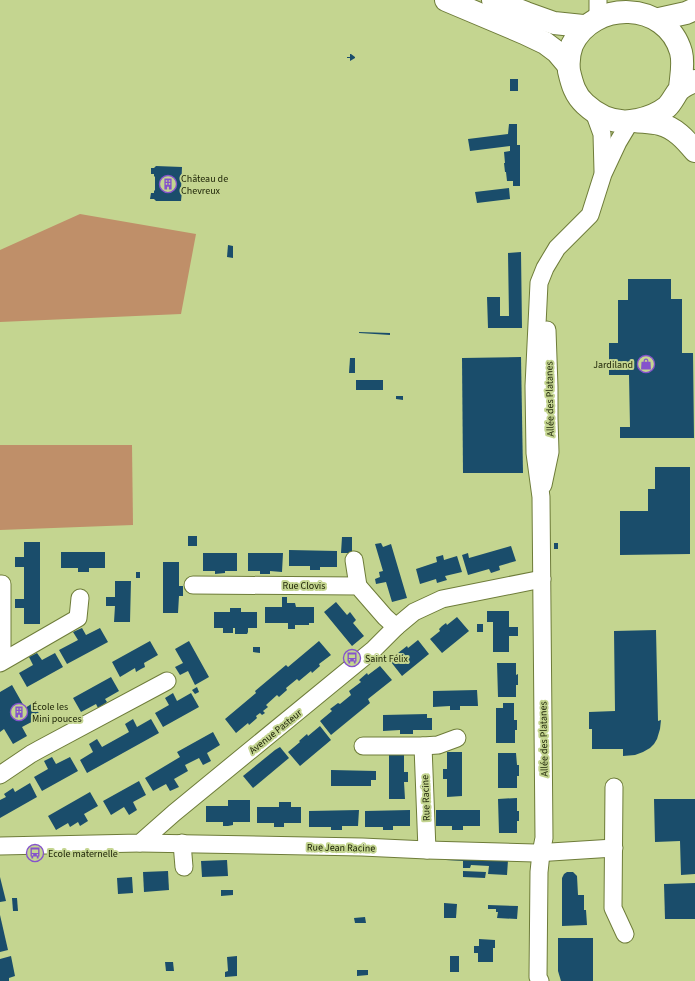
<svg xmlns="http://www.w3.org/2000/svg" width="695" height="981" viewBox="0 0 695 981" font-family="'Source Sans 3',sans-serif">
	<style>
		.green { fill: #bf8f69 }
		.building { fill: #1a4d6b }
		.lines { fill: none; stroke-linecap: round; stroke-linejoin: round }
		.minor-casing { stroke: #6e7c39; stroke-width: 19 }
		.major-casing { stroke: #6e7c39; stroke-width: 24 }
		.highway-casing { stroke: #6e7c39; stroke-width: 24 }
		.minor { stroke: #fff; stroke-width: 17 }
		.major { stroke: #fff; stroke-width: 22 }
		.highway { stroke: #fff; stroke-width: 22 }
		.labels { text-anchor: middle; stroke-width: 4; stroke-linejoin: round; paint-order: stroke }
		.poi-label { font-size: 10px; fill: #1b2105; stroke: #c4d590; text-anchor: start }
		.street-label { font-size: 10px; fill: #1b2105; stroke: #c4d590 }
	</style>
	<rect width="100%" height="100%" fill="#c4d590"/>
	<g class="green">
		<polygon points="80,214 196,234 181,314 0,322 0,250"/>
		<polygon points="0,445 132,445 133,525 0,530"/>
	</g>
	<g class="building">
		<polygon points="350,54 351,54 355,57 355,58 350,61 350,58 347,58 347,57 350,57"/>
		<rect x="510" y="79" width="8" height="12"/>
		<polygon points="509,124 517,124 517,145 520,145 520,186 513,186 513,181 507,181 506,172 505,172 504,163 505,163 504,152 510,151 510,146 470,151 468,139 508,134"/>
		<polygon points="156,166 182,167 181,190 182,191 181,201 156,201 154,199 150,199 151,193 154,193 154,191 155,190 155,177 154,176 154,174 151,174 151,168 154,168"/>
		<polygon points="509,188 510,199 477,203 475,192"/>
		<polygon points="228,245 233,246 233,258 227,257"/>
		<polygon points="521,252 522,328 488,328 487,297 500,297 500,316 509,316 508,253"/>
		<polygon points="628,279 671,279 671,299 682,299 682,353 693,353 694,438 620,438 620,427 630,427 629,375 609,375 609,343 618,343 618,300 628,300"/>
		<polygon points="359,332 390,333 390,335 359,333"/>
		<polygon points="521,357 523,473 463,473 462,358"/>
		<polygon points="350,358 355,358 355,373 349,373"/>
		<rect x="356" y="380" width="27" height="10"/>
		<polygon points="396,396 403,396 403,400 396,399"/>
		<polygon points="655,467 690,467 690,554 620,555 620,511 648,511 648,489 655,489"/>
		<rect x="188" y="536" width="9" height="10"/>
		<polygon points="342,537 352,537 352,553 341,553"/>
		<polygon points="24,542 40,542 40,624 24,624 24,608 15,608 15,599 24,599 24,567 15,567 15,557 24,557"/>
		<polygon points="381,543 383,547 391,544 407,598 392,602 386,582 376,584 375,579 380,577 379,572 383,571 375,544"/>
		<rect x="554" y="543" width="4" height="6"/>
		<polygon points="511,546 516,561 499,566 500,570 491,573 489,569 468,575 462,555 468,553 469,558"/>
		<polygon points="289,550 337,551 337,567 320,567 320,570 310,570 310,566 289,566"/>
		<polygon points="61,552 105,552 105,568 89,568 89,572 78,572 78,568 61,568"/>
		<polygon points="203,553 237,553 237,571 225,571 225,573 215,574 215,571 203,571"/>
		<polygon points="248,553 283,553 282,572 270,571 270,574 260,574 260,571 248,571"/>
		<polygon points="443,555 444,560 457,556 462,572 445,576 447,580 437,583 436,579 420,584 416,569 437,562 436,557"/>
		<polygon points="163,562 179,562 179,586 183,586 183,596 179,596 178,613 163,613"/>
		<rect x="136" y="572" width="4" height="6"/>
		<polygon points="115,581 131,581 130,622 114,622 115,606 106,606 106,597 115,597"/>
		<polygon points="282,597 287,597 287,603 295,603 296,607 314,607 314,623 309,623 309,625 295,625 295,629 288,629 288,623 265,623 265,607 282,607"/>
		<polygon points="336,602 347,615 350,612 356,620 353,623 364,636 352,646 324,612"/>
		<polygon points="230,608 241,608 241,612 257,612 257,628 248,628 248,632 247,634 235,634 235,628 233,628 233,633 223,633 223,628 214,628 214,612 230,612"/>
		<polygon points="487,611 509,611 509,627 518,627 518,636 509,636 509,652 493,652 493,622 487,622"/>
		<polygon points="457,617 469,631 442,653 430,639 440,631 439,629 442,626 446,623 447,625"/>
		<rect x="477" y="624" width="6" height="8"/>
		<polygon points="82,628 86,635 100,628 108,642 67,664 59,650 78,640 73,632"/>
		<polygon points="656,630 658,721 661,720 660,729 657,739 654,744 650,748 643,752 635,755 623,756 623,749 592,749 592,729 589,729 589,712 615,711 614,631"/>
		<polygon points="418,640 429,654 402,676 391,662 400,655 398,653 407,646 408,648"/>
		<polygon points="150,641 158,655 144,663 145,667 141,669 136,672 135,668 120,677 112,662"/>
		<polygon points="189,641 209,677 195,685 188,671 180,675 175,667 183,663 175,649"/>
		<polygon points="319,641 331,655 319,664 320,666 312,673 311,671 299,681 297,679 286,688 287,690 279,697 277,695 266,705 268,707 263,711 265,713 262,715 260,713 256,716 257,718 249,725 248,723 236,733 225,719 256,693 255,691 286,665 288,667"/>
		<polygon points="253,647 260,647 260,653 253,652"/>
		<polygon points="37,653 42,660 55,653 63,667 27,687 19,673 33,665 29,657"/>
		<polygon points="497,663 516,663 516,675 518,674 518,685 516,685 516,697 498,697"/>
		<polygon points="380,666 392,680 368,699 370,703 331,735 320,721 332,711 330,709 338,703 340,704 351,695 349,691 361,682 359,680 367,673 368,675"/>
		<polygon points="111,677 119,691 105,699 107,702 98,708 96,704 81,712 73,698"/>
		<polygon points="12,685 25,708 33,703 41,717 22,727 27,736 13,744 4,729 0,732 0,692"/>
		<polygon points="197,687 199,692 195,694 192,690"/>
		<polygon points="477,690 478,706 460,706 460,710 450,710 450,706 433,707 433,691"/>
		<polygon points="173,693 177,701 191,693 199,707 163,727 155,713 169,705 165,698"/>
		<polygon points="503,703 514,703 514,720 517,720 517,730 515,730 515,743 496,743 496,708 503,708"/>
		<polygon points="427,714 427,718 432,718 432,730 413,730 413,734 400,734 400,730 383,731 383,715"/>
		<polygon points="133,719 137,727 151,719 159,733 87,773 80,760 93,752 89,744 97,739 102,747 129,732 125,724"/>
		<polygon points="320,726 331,740 300,766 288,752 300,742 299,741 307,734 308,736"/>
		<polygon points="213,732 220,745 207,753 211,761 203,765 199,758 185,765 188,771 174,779 179,787 170,791 166,784 153,791 145,778 180,757 177,752"/>
		<polygon points="280,747 289,758 253,788 243,776 275,750"/>
		<polygon points="447,752 462,752 462,796 447,797 447,779 443,779 443,769 447,769"/>
		<polygon points="498,753 516,753 517,765 519,765 519,776 517,776 517,788 498,788"/>
		<polygon points="389,755 404,755 404,772 408,772 408,782 404,782 405,799 389,799"/>
		<polygon points="52,757 56,764 70,757 78,771 42,791 34,777 48,769 44,761"/>
		<polygon points="331,770 376,771 376,780 371,780 371,786 331,786"/>
		<polygon points="139,781 146,795 133,802 137,810 129,815 124,807 111,815 103,801"/>
		<polygon points="30,783 37,797 0,818 0,800 6,797 4,794 13,788 15,792"/>
		<polygon points="90,792 98,806 84,814 88,821 80,826 78,822 70,827 68,823 56,830 48,816"/>
		<polygon points="517,798 517,811 519,811 519,821 517,821 517,833 499,833 498,799"/>
		<polygon points="654,799 695,799 695,874 681,875 680,841 655,842"/>
		<polygon points="228,800 250,800 250,822 233,822 233,825 228,826 223,826 223,822 206,822 206,806 228,806"/>
		<polygon points="279,802 291,802 291,807 301,807 301,823 284,823 284,827 274,827 274,823 257,823 257,807 279,807"/>
		<polygon points="359,810 358,826 342,826 342,830 331,830 331,827 309,827 309,811"/>
		<polygon points="410,810 410,826 393,826 393,830 383,830 383,827 365,827 365,811"/>
		<polygon points="436,810 480,810 480,826 463,826 463,830 452,830 452,826 436,826"/>
		<polygon points="446,857 508,860 507,875 488,874 489,866 471,865 470,868 463,868 463,861 446,860"/>
		<polygon points="227,860 228,876 202,877 201,861"/>
		<polygon points="168,871 169,890 144,892 143,872"/>
		<polygon points="463,871 486,872 485,878 463,877"/>
		<polygon points="567,872 573,872 577,876 578,895 584,895 584,910 586,910 587,925 562,926 562,878 564,874"/>
		<polygon points="0,877 6,901 0,902"/>
		<polygon points="132,877 133,893 118,894 117,878"/>
		<polygon points="695,883 695,919 665,919 664,884"/>
		<polygon points="221,890 233,890 233,895 221,896"/>
		<polygon points="12,898 17,898 18,911 13,911"/>
		<polygon points="444,903 457,904 456,918 444,918"/>
		<polygon points="488,905 518,906 517,919 497,918 498,912 496,912 496,909 488,909"/>
		<polygon points="0,915 8,950 0,952"/>
		<polygon points="365,917 366,923 355,923 354,918"/>
		<polygon points="558,938 593,938 593,981 561,981 558,971"/>
		<polygon points="479,939 495,940 495,948 493,948 493,962 478,962 478,953 474,953 474,946 479,946"/>
		<polygon points="11,956 15,976 9,978 9,981 0,981 0,959"/>
		<polygon points="237,956 237,976 225,977 225,972 228,971 227,957"/>
		<rect x="450" y="956" width="9" height="16"/>
		<polygon points="165,962 173,962 174,971 166,971"/>
		<polygon points="357,970 368,970 368,975 357,976"/>
	</g>
	<g class="lines">
		<g class="minor-casing">
			<g id="minor">
				<polyline points="598,15 598,0"/>
				<polyline points="594,112 602,134 603,171"/>
				<polyline points="543,485 550,452 549,419 549,387 547,330"/>
				<polyline points="354,560 358,586"/>
				<polyline points="0,584 2,584 2,661"/>
				<polyline points="193,585 358,586 385,617 396,627"/>
				<polyline points="0,663 78,618 80,598"/>
				<polyline points="363,746 423,746 427,850"/>
				<polyline points="423,746 438,745 457,738"/>
				<polyline points="0,775 31,754 40,749 167,681"/>
				<polyline points="614,787 613,908 625,934"/>
				<polyline points="140,843 362,847 427,850 535,853 614,848"/>
				<polyline points="182,843 184,867"/>
				<polyline points="0,846 140,843 174,813 374,649 396,627 414,612 442,599 542,579"/>
				<polyline points="540,981 538,977 539,872 541,853 544,838 541,497 535,453 534,386 539,283 545,268 557,248 590,215 603,174 618,142 630,122"/>
			</g>
		</g>
		<g class="major-casing">
			<path id="major" d="M680,88C681,77 684,64 681,52C666,0 593,0 572,45C569,53 568,62 569,71C572,84 575,95 585,104C599,117 616,125 637,120C648,118 658,114 667,107C672,102 675,95 679,90C683,86 690,83 695,81"/>
		</g>
		<g class="highway-casing">
			<g id="highway">
				<polyline points="446,0 524,33 545,43 557,52 568,65"/>
				<polyline points="493,0 526,13 554,23 583,26"/>
				<polyline points="659,19 686,13 695,9"/>
				<path d="M635,121C643,122 652,122 660,124C675,128 685,139 695,151"/>
			</g>
		</g>
		<use href="#minor" class="minor"/>
		<use href="#major" class="major"/>
		<use href="#highway" class="highway"/>
	</g>
	<defs>
		<g id="building-ring" transform="scale(0.9)"><circle r="9.5" fill="#c4d590" stroke="#8553cc" stroke-width="1.5"/><path d="M-4-6H4V6H1V3H-1V6H-4ZM-2.5-4.3h1.7v1.8h-1.7ZM.8-4.3h1.7v1.8H.8ZM-2.5-1h1.7V.8h-1.7ZM.8-1h1.7V.8H.8Z" fill="#8553cc"/></g>
		<g id="shop-ring" transform="scale(0.9)"><circle r="9.5" fill="#c4d590" stroke="#8553cc" stroke-width="1.5"/><path d="M-5-2.5h2.3a2.7 3.5 0 0 1 5.4 0H5L5.5 6h-11ZM-1.5-2.5h3a1.5 2.3 0 0 0-3 0Z" fill="#8553cc"/></g>
		<g id="bus-ring" transform="scale(0.9)"><circle r="9.5" fill="#c4d590" stroke="#8553cc" stroke-width="1.5"/><path d="M-5-6H5V4H4V6H2V4H-2V6H-4V4H-5ZM-3.5-4V0h7V-4ZM-3.5 1.2v1.5H-2V1.2ZM2 1.2v1.5H3.5V1.2Z" fill="#8553cc"/></g>
	</defs>
	<g fill-rule="evenodd">
		<use href="#building-ring" x="168" y="184"/>
		<use href="#shop-ring" x="646" y="364"/>
		<use href="#bus-ring" x="352" y="658"/>
		<use href="#building-ring" x="19" y="712"/>
		<use href="#bus-ring" x="35" y="853"/>
	</g>
	<g class="labels">
		<g class="poi-label">
			<text x="181" y="182">Château de<tspan x="181" dy="12">Chevreux</tspan></text>
			<text x="633" y="368" text-anchor="end">Jardiland</text>
			<text x="365" y="662">Saint Félix</text>
			<text x="32" y="710">École les<tspan x="32" dy="12">Mini pouces</tspan></text>
			<text x="48" y="857">Ecole maternelle</text>
		</g>
		<g class="street-label">
			<text transform="translate(549 399) rotate(-91)" y="4">Allée des Platanes</text>
			<text x="304" y="589">Rue Clovis</text>
			<text transform="translate(275 731) rotate(-39)" y="4">Avenue Pasteur</text>
			<text transform="translate(543 739) rotate(-91)" y="4">Allée des Platanes</text>
			<text transform="translate(425 798) rotate(-92)" y="4">Rue Racine</text>
			<text transform="translate(341 847) rotate(1)" y="4">Rue Jean Racine</text>
		</g>
	</g>
</svg>
